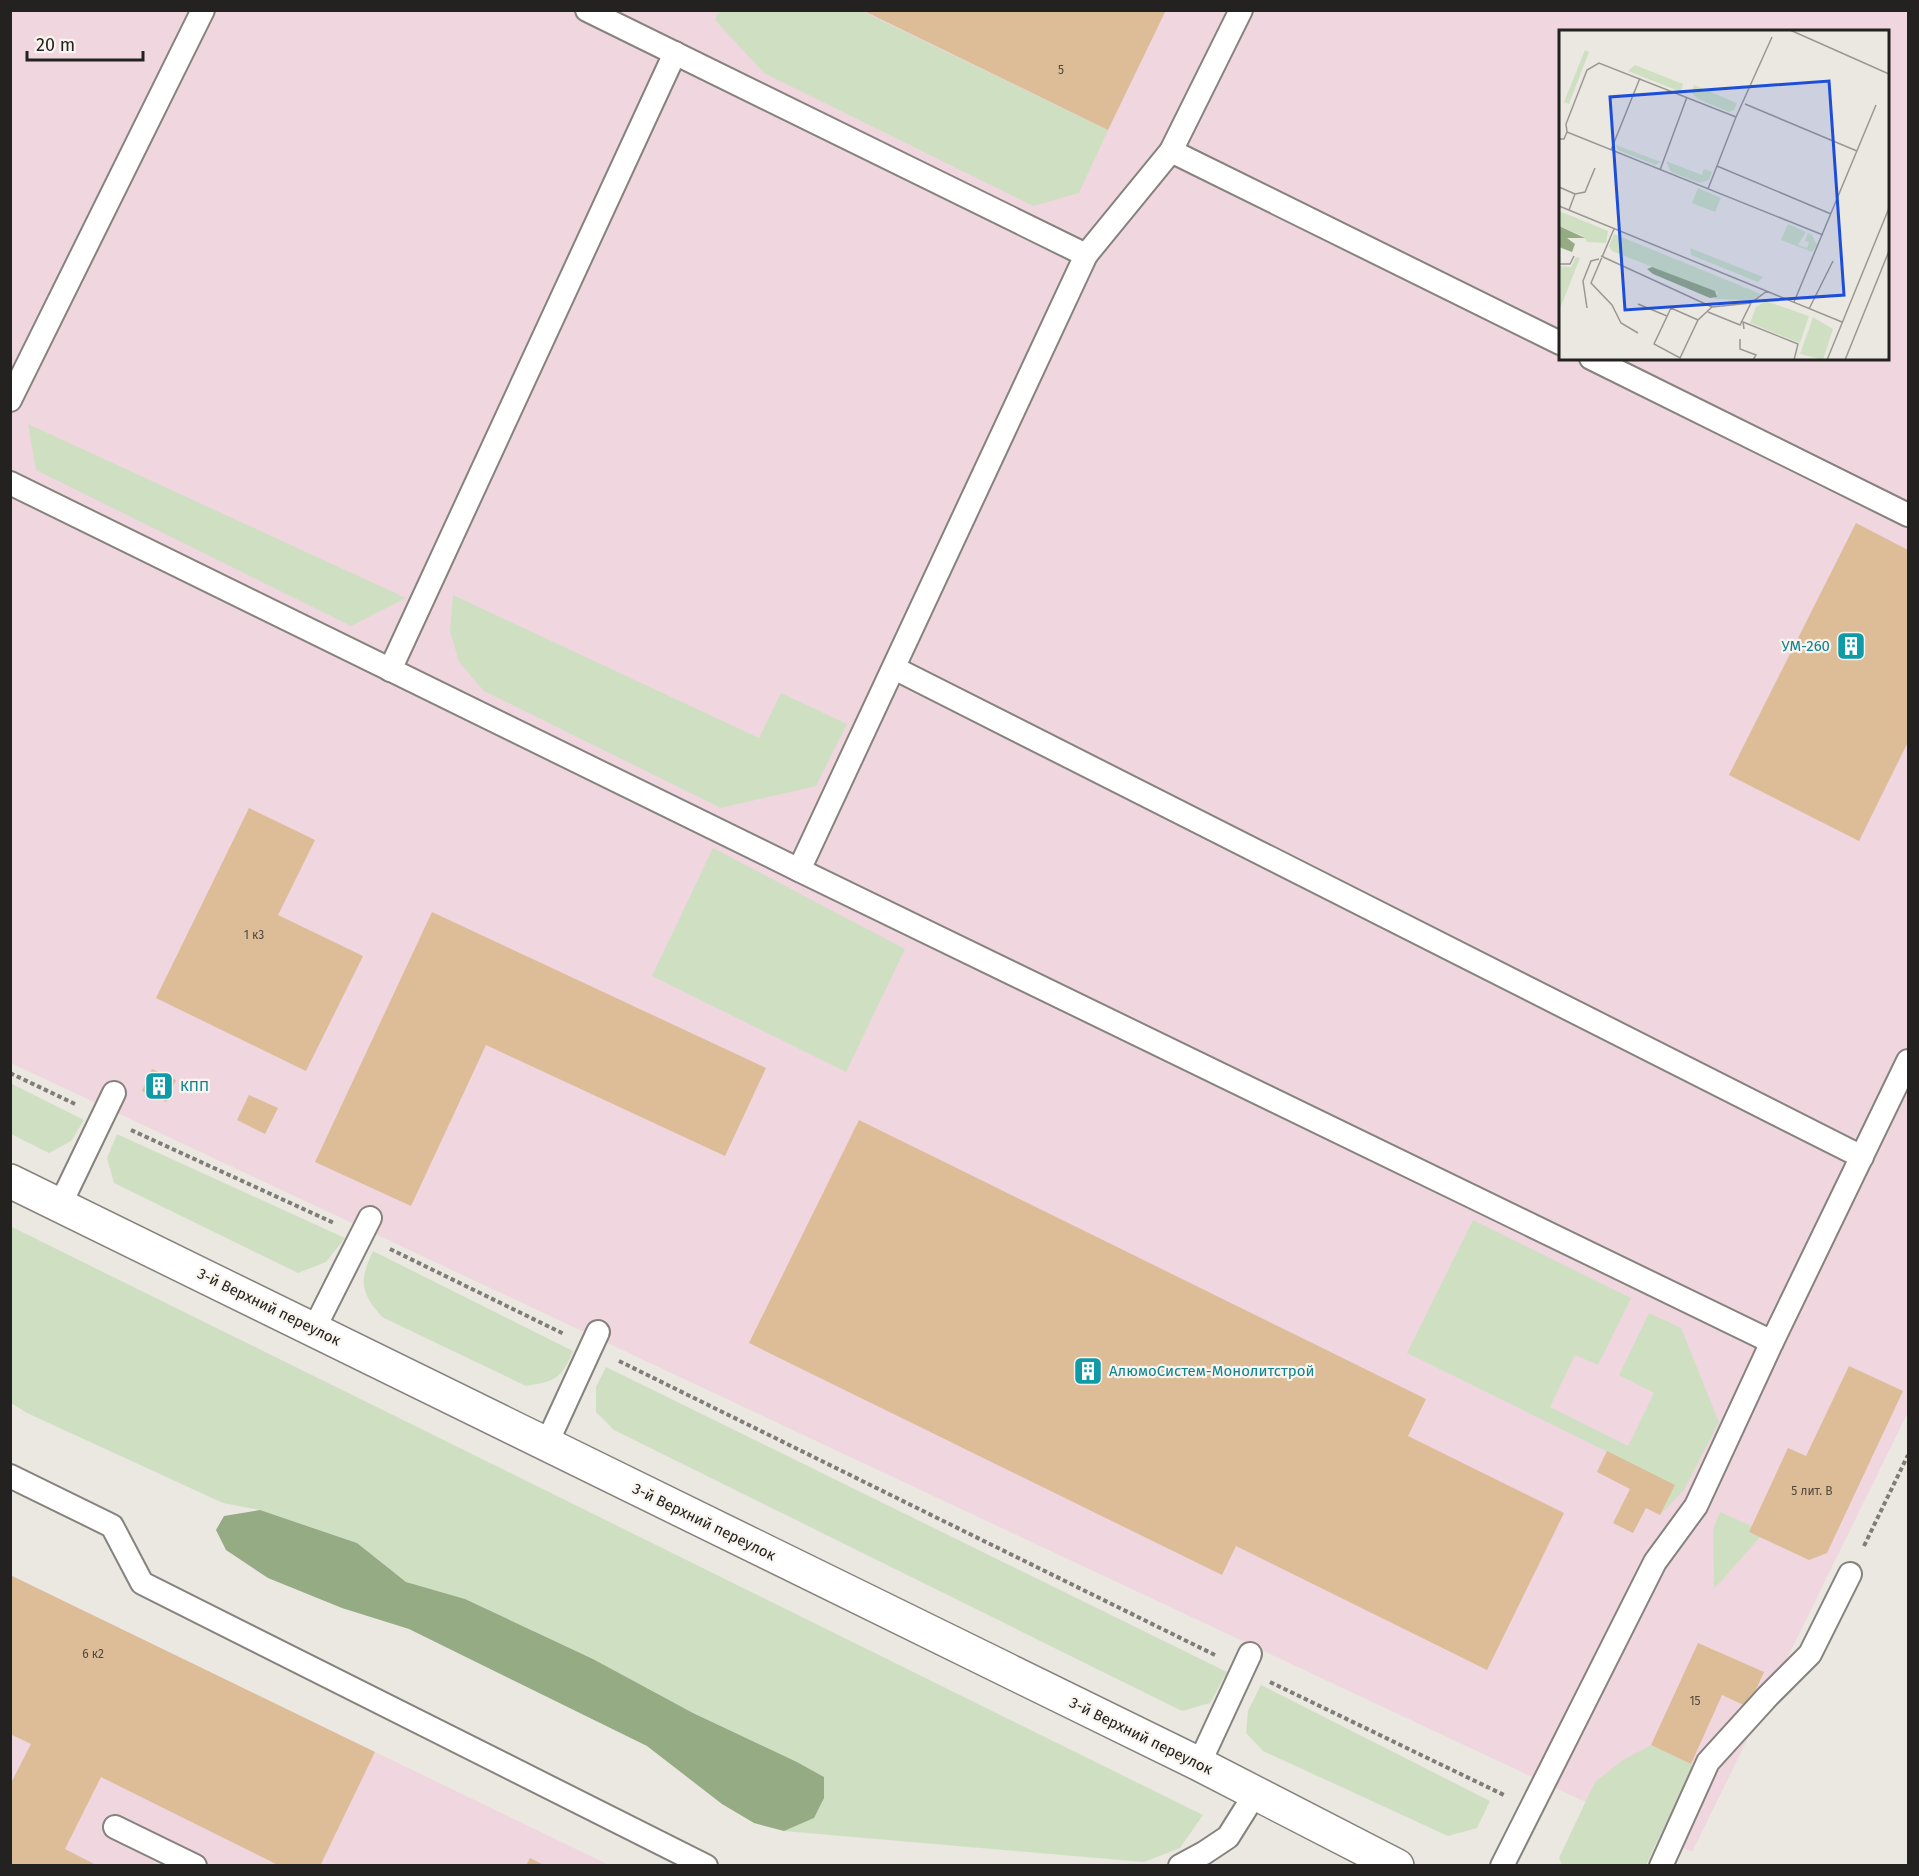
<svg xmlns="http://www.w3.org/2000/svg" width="1919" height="1876" viewBox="0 0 1919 1876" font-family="'Fira Sans',sans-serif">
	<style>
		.industrial { fill: #efd6df; fill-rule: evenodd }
		.green { fill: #cfe0c2 }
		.forest { fill: #94ab83 }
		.building { fill: #dcbd97 }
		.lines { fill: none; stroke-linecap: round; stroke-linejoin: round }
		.lane-casing { stroke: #86827d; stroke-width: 26 }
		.secondary-casing { stroke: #86827d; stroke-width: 36 }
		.path { stroke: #807d79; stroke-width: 4; stroke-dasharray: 4.5 3; stroke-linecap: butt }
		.lane { stroke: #fff; stroke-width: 22 }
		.secondary { stroke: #fff; stroke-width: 33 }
		.labels { text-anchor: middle; stroke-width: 4.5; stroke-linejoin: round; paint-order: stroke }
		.number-label { font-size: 12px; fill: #51493e }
		.culture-label { font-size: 15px; fill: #0d838f; stroke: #f9f4ee; text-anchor: start }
		.street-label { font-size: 15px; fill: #232220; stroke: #f9f4ee }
		.inset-road { fill: none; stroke: #9b9894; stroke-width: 1.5 }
		.view { fill: #1d4ed8; fill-opacity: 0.15; stroke: #1d4ed8; stroke-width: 3 }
		.inset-edge { fill: none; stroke: #232220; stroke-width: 3 }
	</style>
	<rect width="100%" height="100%" fill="#ebe7e1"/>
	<g class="industrial">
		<path d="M11,11H1908V1412L1692,1852L11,1063ZM1560,32H1888V358H1560Z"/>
		<polygon points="10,1575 375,1752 609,1865 11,1865"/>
	</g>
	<g class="green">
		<polygon points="720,10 862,11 1108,130 1079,193 1033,206 764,73 715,20"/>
		<polygon points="28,424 406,598 351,626 36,470"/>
		<polygon points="453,595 759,738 781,693 847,724 816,786 721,808 484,691 459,662 450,631"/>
		<polygon points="713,848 905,949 846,1072 652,976"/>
		<polygon points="10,1083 84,1120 71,1141 49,1153 11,1134"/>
		<polygon points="117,1134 345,1238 326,1262 298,1273 114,1183 107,1158"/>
		<polygon points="1473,1220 1631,1298 1598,1365 1575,1355 1550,1407 1628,1446 1654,1393 1619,1375 1649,1313 1681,1328 1719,1422 1684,1490 1660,1515 1675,1485 1407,1353"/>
		<polygon points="10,1226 1203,1815 1180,1848 1144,1862 784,1831 814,1818 824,1777 797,1762 693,1713 593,1659 465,1599 406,1582 357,1543 260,1510 223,1503 27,1413 11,1403"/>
		<path d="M373,1251L573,1351C561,1380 555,1381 526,1386L382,1317C360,1292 359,1281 373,1251Z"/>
		<polygon points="606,1367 1227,1672 1210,1703 1182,1711 614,1430 596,1412 596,1387"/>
		<polygon points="1720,1512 1752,1526 1749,1532 1760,1537 1714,1589 1713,1530"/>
		<polygon points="1261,1685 1490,1801 1477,1828 1448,1836 1263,1751 1246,1733 1248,1711"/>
		<polygon points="1651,1745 1691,1764 1691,1770 1646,1865 1562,1865 1559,1858 1595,1782 1623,1760"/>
	</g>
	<polygon class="forest" points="260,1510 357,1543 406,1582 465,1599 593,1659 693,1713 797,1762 824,1777 824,1798 814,1818 784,1831 754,1823 722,1804 647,1746 409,1629 342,1608 268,1578 226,1550 216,1530 224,1516"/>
	<g class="building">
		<polygon points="862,10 1166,10 1108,130"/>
		<polygon points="1856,523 1908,550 1908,742 1859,841 1729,775"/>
		<polygon points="249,808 315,840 278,915 363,956 306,1071 156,998"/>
		<polygon points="432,912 766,1068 725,1156 486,1045 411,1206 315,1162"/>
		<polygon points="152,1069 176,1080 166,1102 142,1091"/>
		<polygon points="249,1095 278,1108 265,1134 237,1120"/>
		<polygon points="859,1120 1426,1399 1408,1436 1564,1513 1487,1670 1236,1546 1222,1575 749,1343"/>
		<polygon points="1849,1366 1903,1391 1827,1553 1809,1560 1749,1532 1788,1448 1806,1456"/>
		<polygon points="1607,1451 1675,1485 1660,1515 1646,1508 1633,1533 1613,1523 1630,1489 1597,1472"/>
		<polygon points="10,1575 375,1752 320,1866 280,1866 101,1777 65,1849 98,1866 10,1866 10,1785 31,1744 10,1734"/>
		<polygon points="1698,1643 1764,1672 1748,1707 1722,1695 1691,1764 1651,1745"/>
		<polygon points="530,1858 546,1866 526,1866"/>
	</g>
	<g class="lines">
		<g class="lane-casing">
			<g id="lane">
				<polyline points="587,10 1086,255 799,870"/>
				<polyline points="1171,151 1560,343"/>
				<polyline points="1086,255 1171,151 1241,10"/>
				<polyline points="1591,358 1908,515"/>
				<polyline points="10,400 203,10"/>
				<polyline points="10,483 799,870 1772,1342"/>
				<polyline points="894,668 1862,1157"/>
				<polyline points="390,670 675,53"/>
				<polyline points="60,1205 114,1093"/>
				<polyline points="314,1329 370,1218"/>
				<polyline points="546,1445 598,1332"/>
				<polyline points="10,1476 112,1526 142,1583 706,1866"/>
				<polyline points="1199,1764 1250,1654"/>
				<polyline points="115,1827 195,1866"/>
				<polyline points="1180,1866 1204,1853 1228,1837 1255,1794"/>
				<polyline points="1502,1866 1655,1562 1696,1506 1772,1342 1908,1061"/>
				<polyline points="1661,1866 1708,1762 1768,1696 1810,1654 1850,1574"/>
			</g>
		</g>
		<g class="secondary-casing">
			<polyline id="secondary" points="10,1181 1199,1764 1397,1866"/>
		</g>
		<g class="path">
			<polyline points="10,1073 75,1104"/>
			<polyline points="131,1130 334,1223"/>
			<polyline points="390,1249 564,1334"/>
			<polyline points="619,1361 1215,1655"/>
			<polyline points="1864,1546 1908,1455"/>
			<polyline points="1270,1682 1504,1795"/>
		</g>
		<use href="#lane" class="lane"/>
		<use href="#secondary" class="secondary"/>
	</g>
	<defs>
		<g id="building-square" transform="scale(1.5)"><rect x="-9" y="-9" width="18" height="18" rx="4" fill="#0f9aa8" stroke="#f9f4ee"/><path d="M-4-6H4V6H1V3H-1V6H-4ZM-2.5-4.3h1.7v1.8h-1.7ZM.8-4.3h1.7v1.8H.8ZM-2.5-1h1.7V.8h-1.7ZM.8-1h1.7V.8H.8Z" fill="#fff"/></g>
	</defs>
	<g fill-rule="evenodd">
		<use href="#building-square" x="1851" y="646"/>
		<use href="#building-square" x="159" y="1086"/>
		<use href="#building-square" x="1088" y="1371"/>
	</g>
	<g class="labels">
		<g class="number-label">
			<text x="1061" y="74">5</text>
			<text x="254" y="939">1 к3</text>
			<text x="1812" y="1495">5 лит. В</text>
			<text x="93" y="1658">6 к2</text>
			<text x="1695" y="1705">15</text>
		</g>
		<g class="culture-label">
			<text x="1830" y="651" text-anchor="end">УМ-260</text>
			<text x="180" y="1091">КПП</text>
			<text x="1109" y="1376">АлюмоСистем-Монолитстрой</text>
		</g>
		<g class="street-label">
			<text transform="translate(269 1307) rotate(26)" y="5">3-й Верхний переулок</text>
			<text transform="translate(704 1522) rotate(26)" y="5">3-й Верхний переулок</text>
			<text transform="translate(1141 1736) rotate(26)" y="5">3-й Верхний переулок</text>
		</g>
	</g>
	<g transform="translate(1559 30)">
		<rect width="330" height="330" fill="#ebe7e1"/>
		<path d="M26,20L30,22L10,74L5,72ZM76,35L124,54L122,62L69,41ZM135,55L178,73L175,80L170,82L139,69L133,63ZM57,115L102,132L96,135L59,120ZM107,131L143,145L145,139L153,142L150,150L140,153L112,142ZM139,158L162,168L156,182L133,173ZM0,181L49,201L47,213L28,212L24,206L0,196ZM229,194L247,202L239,215L248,218L250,212L246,211L249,203L253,205L258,215L253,222L222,210ZM55,204L202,264L196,270L155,269L159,263L53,221L50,216ZM131,218L204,247L199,252L132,225ZM17,227L21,228L0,281V236L12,237ZM207,271L250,286L241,313L191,293L197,277ZM254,287L274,299L264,330L241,324Z" fill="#cfe0c2"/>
		<path d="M0,196L26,208H8L16,214L13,222L0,217ZM93,237L156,261L158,267L151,268L94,244L88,239Z" fill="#94ab83"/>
		<path class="inset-road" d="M231,0L330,44M186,74L298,121M177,87L213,7M8,102L7,94L28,40L40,33L177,87L149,159M0,109H5L8,102L264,205M52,120L81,48M158,136L272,184M101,140L128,67M0,157L16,164L10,180M16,164L26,162L36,138M0,176L283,292M55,199L32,253L53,275L62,293L79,303M42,226L153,277M0,234H11L15,226M235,272L317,75M79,274L108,286M28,278L24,251L32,231L40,229M250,279L274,231M149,282L181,295L192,273L208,261M139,290L112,278L95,314L121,328L139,290L153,277L192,273M185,299L184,292L239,314L235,330M181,309V319L197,325L194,330M268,330L330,178M286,330L330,221"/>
		<path class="view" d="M270,51L285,265L66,280L51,67Z"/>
		<rect width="330" height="330" class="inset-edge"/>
	</g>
	<rect width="1919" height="1876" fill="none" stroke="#232220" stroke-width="24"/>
	<path d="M27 51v9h116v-9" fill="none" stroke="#232220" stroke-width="3"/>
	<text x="36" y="51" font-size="18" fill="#232220" stroke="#f9f4ee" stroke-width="4.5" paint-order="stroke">20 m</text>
</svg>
